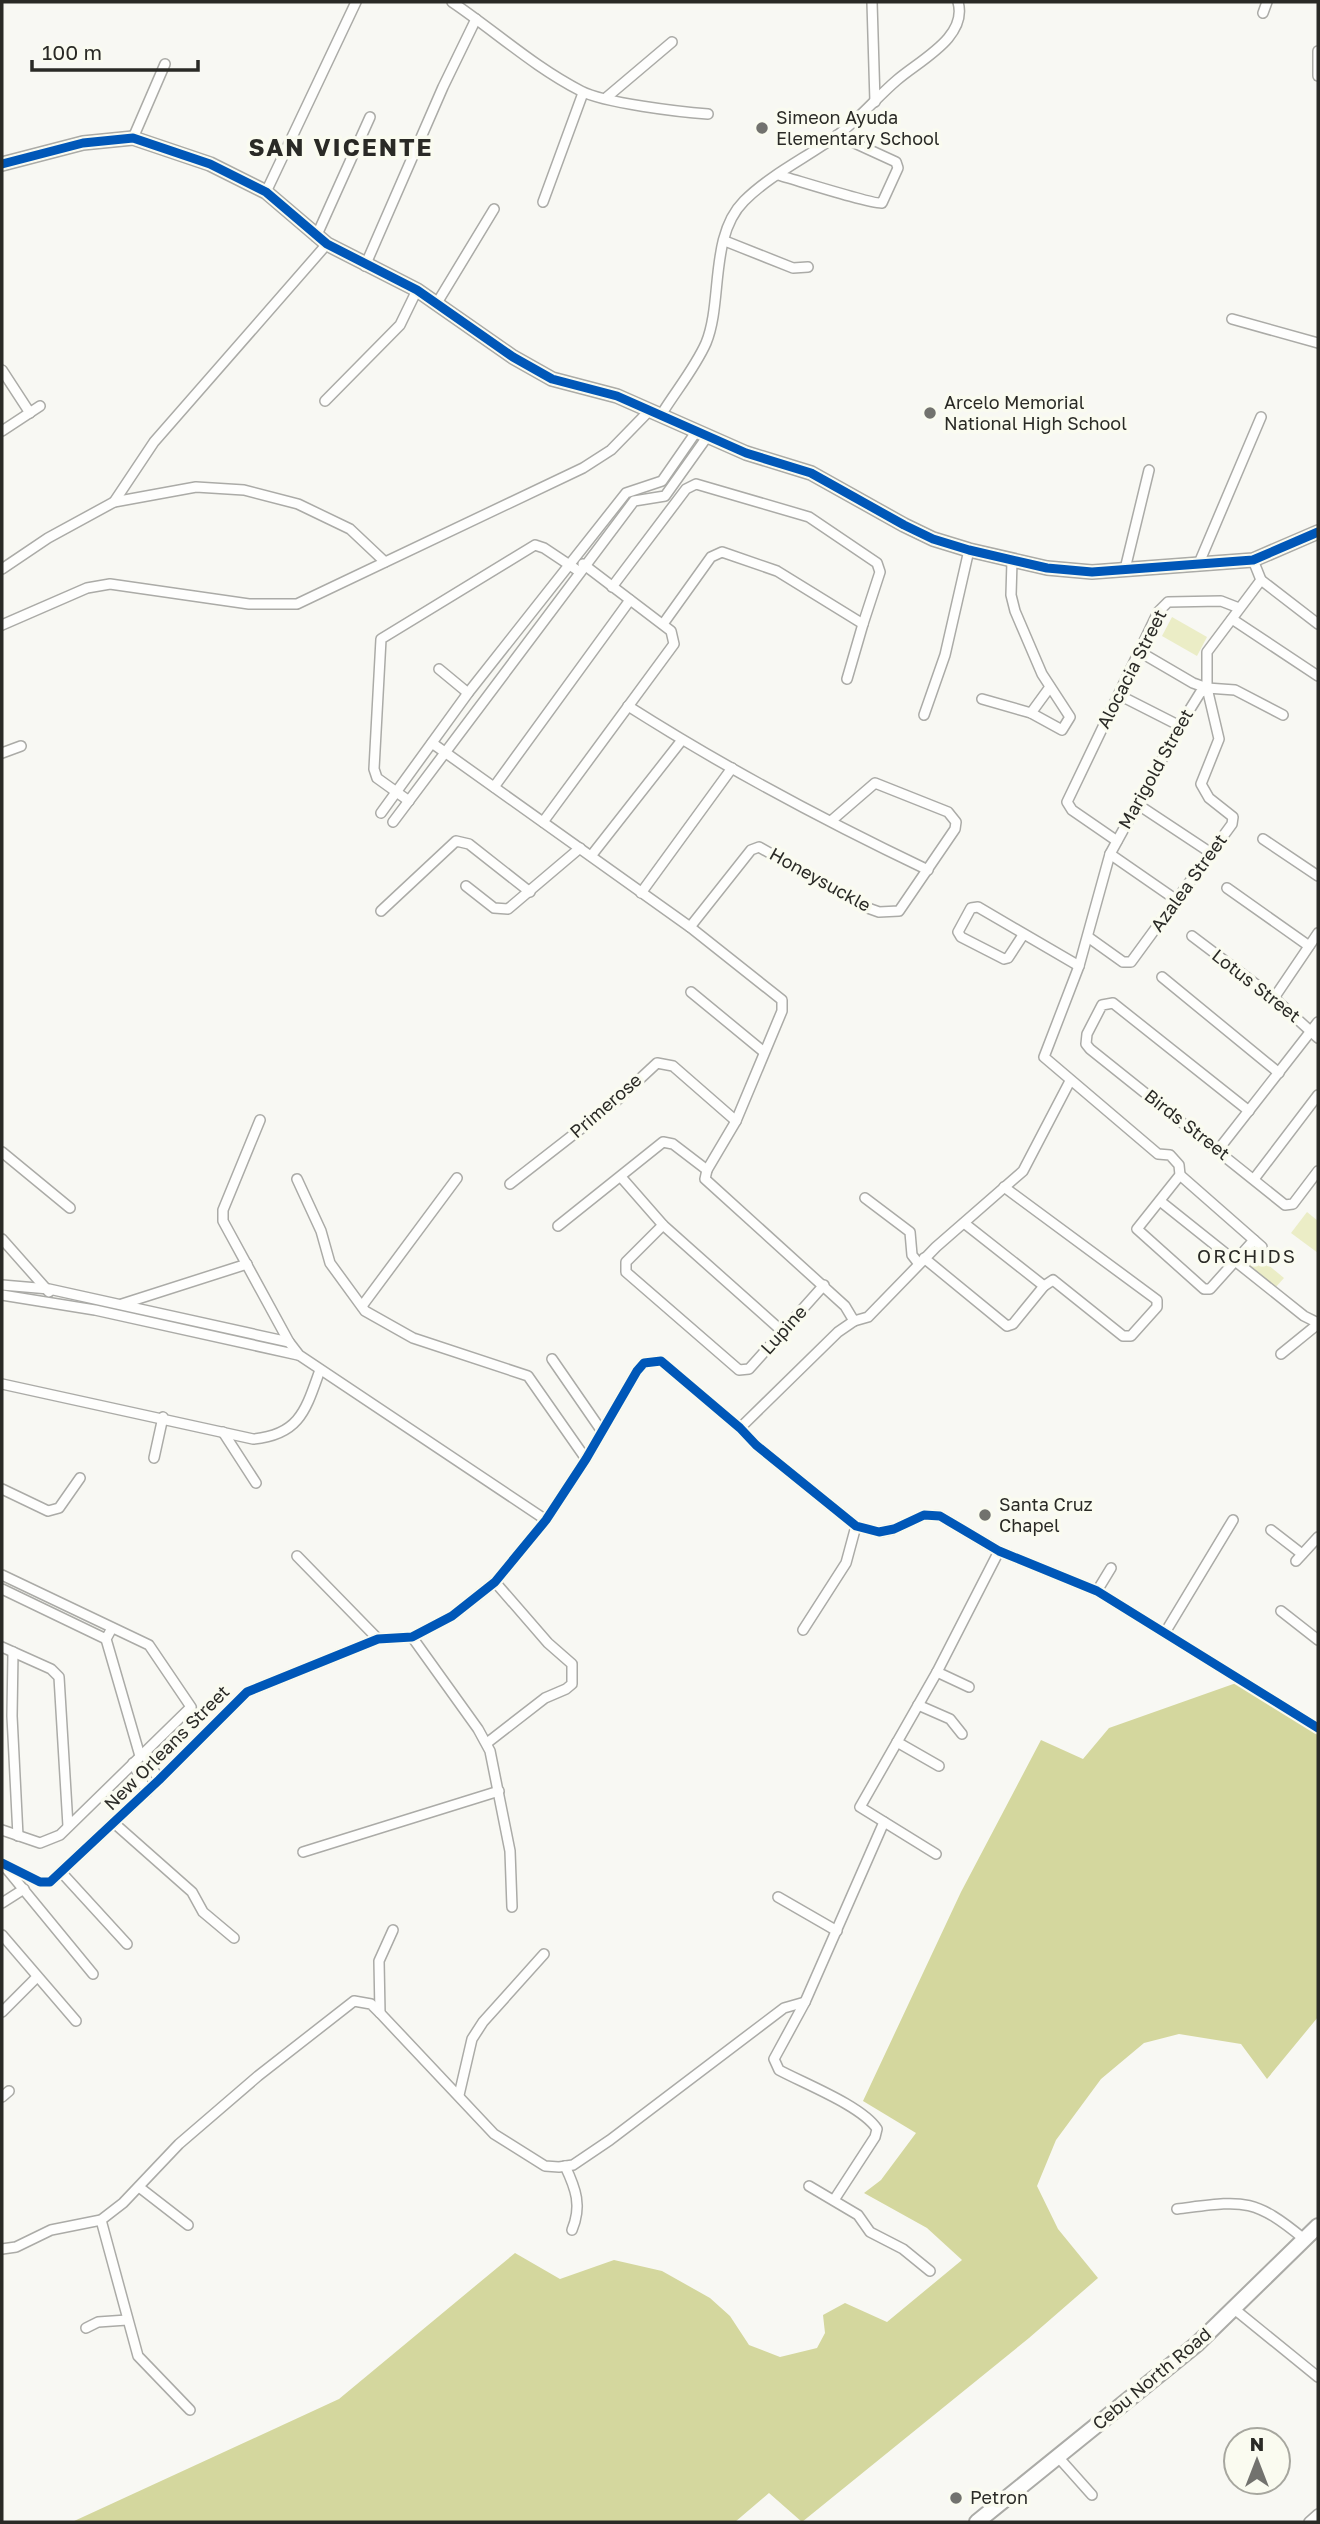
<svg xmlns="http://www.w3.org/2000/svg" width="1320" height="2524" viewBox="0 0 1320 2524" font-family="'Golos Text',sans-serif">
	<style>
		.green { fill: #ebedc6 }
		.water { fill: #d4d79e }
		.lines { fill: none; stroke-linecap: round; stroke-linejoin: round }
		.street-casing { stroke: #ababa7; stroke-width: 12 }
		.secondary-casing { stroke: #ababa7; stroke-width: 16 }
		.primary-casing { stroke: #ababa7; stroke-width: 18 }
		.street { stroke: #fefefd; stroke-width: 9 }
		.secondary { stroke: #fefefd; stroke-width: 12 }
		.primary { stroke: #fefefd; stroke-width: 14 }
		.cycleway-casing { stroke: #fafbf0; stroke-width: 13 }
		.cycleway { stroke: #0057b8; stroke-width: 9 }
		.poi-dot { fill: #72726e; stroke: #fafbf0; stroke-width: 2.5 }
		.labels { text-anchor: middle; stroke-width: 7; stroke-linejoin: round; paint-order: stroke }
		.poi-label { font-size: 18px; fill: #2a2a26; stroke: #fafbf0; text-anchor: start }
		.street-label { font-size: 18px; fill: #2a2a26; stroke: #fafbf0 }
		.neighbourhood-label { font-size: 19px; letter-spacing: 2px; fill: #2a2a26; stroke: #fafbf0 }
		.district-label { font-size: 24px; font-weight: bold; letter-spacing: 2px; fill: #2a2a26; stroke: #fafbf0 }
	</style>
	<rect width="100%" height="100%" fill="#f8f8f3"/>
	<g class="green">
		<polygon points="1172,617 1207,637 1197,656 1162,636"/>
		<polygon points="1307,1212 1318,1221 1318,1253 1291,1233"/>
		<polygon points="1255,1254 1284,1278 1274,1289 1245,1265"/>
	</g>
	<polygon class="water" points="1239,1682 1318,1735 1318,2017 1267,2079 1241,2044 1179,2034 1144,2043 1101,2079 1056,2140 1037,2186 1058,2229 1098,2278 1029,2338 802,2522 769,2493 735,2522 72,2522 339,2399 515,2253 560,2279 614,2260 662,2271 710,2298 730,2316 749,2345 780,2357 817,2348 825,2333 823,2315 845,2303 887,2322 962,2260 927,2228 864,2193 881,2180 916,2133 863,2101 961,1892 1041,1740 1083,1759 1109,1728"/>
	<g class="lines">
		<g class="street-casing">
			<g id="street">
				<path d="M452,2C495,31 534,67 581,91C604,103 680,112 708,114"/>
				<polyline points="872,2 875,102"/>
				<polyline points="1263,13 1267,2"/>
				<polyline points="1318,51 1318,76"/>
				<polyline points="607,97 672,42"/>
				<polyline points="133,138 165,64"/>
				<path d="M778,175C793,179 875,205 882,203L898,168L896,162L837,135"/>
				<polyline points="266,192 356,2"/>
				<polyline points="543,202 583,93"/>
				<polyline points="316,237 370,117"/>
				<polyline points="725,241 793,268 808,267"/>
				<polyline points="365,266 443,87 476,19"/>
				<polyline points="437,303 494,209"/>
				<polyline points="1232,319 1318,343"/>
				<polyline points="2,370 30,413"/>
				<polyline points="325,401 400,325 417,290"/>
				<path d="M661,415C675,392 695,368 706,343C723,302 709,236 744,201C771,174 808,157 839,134C860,118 877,97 897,80C920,60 968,37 958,2"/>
				<polyline points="2,431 40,406"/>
				<polyline points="114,502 154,442 327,244"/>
				<polyline points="1253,560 1261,580"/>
				<polyline points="1199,563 1261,417"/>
				<polyline points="2,569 48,538 114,502 196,487 244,490 298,504 350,529 385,562"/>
				<polyline points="1125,569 1149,470"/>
				<polyline points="1261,580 1318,624"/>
				<polyline points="612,587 686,489 696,484 809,517 877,563 880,572 863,624"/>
				<polyline points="1232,619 1318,676"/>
				<polyline points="663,624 711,557 722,552 777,571 863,624 847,679"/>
				<polyline points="2,625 87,588 110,584 249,604 297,604 583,468 611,450 650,410"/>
				<polyline points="1140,652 1193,683 1207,688 1235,690 1283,715"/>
				<polyline points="439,669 468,693"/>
				<polyline points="1207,688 1200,693 1187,714 1110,854 1079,966 1044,1057 1158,1154 1170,1155 1179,1165 1180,1175 1137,1229 1204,1289 1210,1289 1254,1240"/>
				<polyline points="1119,695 1180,726"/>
				<polyline points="982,699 1031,713 1062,730 1070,717 1042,674 1015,611 1011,595 1012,561"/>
				<path d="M628,706C724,767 825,821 928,870"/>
				<polyline points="1031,713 1050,687"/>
				<polyline points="924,715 945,655 969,550"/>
				<polyline points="432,743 690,927 782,1000 782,1011 736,1121 707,1170 705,1179 845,1306 854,1321 868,1317 936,1247 1023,1171 1070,1081"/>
				<polyline points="2,753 21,746"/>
				<polyline points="494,787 630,600"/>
				<polyline points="409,801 377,778 374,769 381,639 535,545 544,548 580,572"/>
				<polyline points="1137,804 1211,853"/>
				<polyline points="381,813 468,693 626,493 662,481 696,432"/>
				<polyline points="393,822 634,501 665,496 707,437"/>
				<polyline points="543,822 674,644 671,631 583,564"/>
				<polyline points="1263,839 1318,876"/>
				<polyline points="1117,841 1072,810 1067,802 1158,612 1168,602 1221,601 1239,608"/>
				<polyline points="1110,854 1175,899"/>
				<polyline points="591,856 682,740"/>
				<polyline points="466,886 494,908 508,909 580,848"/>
				<polyline points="1227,888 1309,946"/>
				<polyline points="641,893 732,768"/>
				<polyline points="381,911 456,841 469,844 530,892"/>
				<polyline points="690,927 751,850 759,847 865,907 879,912 899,911 955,829 956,822 948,812 875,783 831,821"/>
				<polyline points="1023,935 1008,958 1004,959 961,937 958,932 971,908 978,907 1079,966"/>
				<polyline points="1192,936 1274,998 1318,1038"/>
				<polyline points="1088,937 1123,962 1131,962 1232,824 1233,817 1209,798 1201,784 1219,739 1207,688 1207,652 1261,580"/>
				<polyline points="1162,977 1279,1073"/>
				<polyline points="691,992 764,1052"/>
				<polyline points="1274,998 1318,933"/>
				<polyline points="1249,1111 1113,1003 1102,1005 1087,1034 1086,1044 1090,1049 1285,1205 1293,1204 1318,1171"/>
				<polyline points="260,1120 223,1210 223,1221 289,1342 299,1355 546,1520"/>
				<polyline points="1218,1150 1318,1022"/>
				<polyline points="2,1152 70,1208"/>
				<polyline points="1180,1175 1262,1247"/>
				<polyline points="621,1177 663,1225 783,1332"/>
				<polyline points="297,1179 321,1231 330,1263 365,1311 413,1338 528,1376 586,1459"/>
				<polyline points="1254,1179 1318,1095"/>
				<polyline points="510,1184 614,1103 657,1063 673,1066 736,1121"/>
				<polyline points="865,1198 910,1232 912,1255 919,1264"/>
				<polyline points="1160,1201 1304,1316 1318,1323"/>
				<polyline points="964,1223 1044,1286"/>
				<polyline points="663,1225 626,1262 626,1272 739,1370 749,1369 824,1285"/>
				<polyline points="558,1226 663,1142 673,1144 707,1170"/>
				<polyline points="2,1239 49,1292"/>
				<polyline points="924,1258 1007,1326 1013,1324 1044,1286 1053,1280 1123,1336 1131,1336 1157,1307 1157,1300 1004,1187"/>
				<polyline points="2,1285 49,1289 289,1342"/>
				<polyline points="2,1295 95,1310 298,1355"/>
				<polyline points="122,1304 247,1264"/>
				<polyline points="362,1306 457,1178"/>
				<polyline points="1281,1354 1318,1324"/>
				<polyline points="552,1359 601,1430"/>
				<path d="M2,1384L253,1439C300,1435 306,1409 320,1370"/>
				<polyline points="740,1428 838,1332 854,1321"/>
				<polyline points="223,1432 256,1483"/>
				<polyline points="154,1458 163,1417"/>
				<polyline points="2,1489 48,1511 59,1508 80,1478"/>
				<polyline points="1271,1530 1302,1554"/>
				<polyline points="297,1556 378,1639"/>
				<polyline points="1296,1561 1318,1537"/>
				<polyline points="2,1575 149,1645 191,1707 60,1835 40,1843 2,1830"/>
				<polyline points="2,1589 106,1639"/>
				<polyline points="1097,1591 1111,1568"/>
				<polyline points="1281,1611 1318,1640"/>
				<polyline points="112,1628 106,1639 140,1756"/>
				<polyline points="803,1630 846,1563 856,1526"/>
				<polyline points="1166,1631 1233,1520"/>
				<polyline points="412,1637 478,1729 490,1751 510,1851 512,1907"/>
				<polyline points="2,1647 51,1669 59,1677 68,1826"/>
				<polyline points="13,1652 12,1716 18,1836"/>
				<polyline points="937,1672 969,1687"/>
				<polyline points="918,1705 950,1719 962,1734"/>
				<polyline points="897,1742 939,1766"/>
				<polyline points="487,1743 545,1698 566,1689 572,1684 572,1664 548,1643 495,1582"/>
				<polyline points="144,1753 159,1780"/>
				<polyline points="133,1763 147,1792"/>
				<polyline points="114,1823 192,1892 203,1912 234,1938"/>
				<polyline points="303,1852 499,1791"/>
				<polyline points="936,1854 860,1807 937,1672 999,1551"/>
				<polyline points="2,1863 40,1882 50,1882 159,1780 247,1692 378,1639 412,1637 452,1616 495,1582 546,1520 586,1459 637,1371 644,1363 661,1361 740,1428 756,1445 856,1526 879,1532 894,1529 924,1515 940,1516 999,1551 1097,1591 1318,1728"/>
				<polyline points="5,1867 93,1974"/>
				<polyline points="62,1873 127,1944"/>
				<polyline points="778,1897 837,1931"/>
				<polyline points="2,1903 24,1889"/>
				<polyline points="2,1935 76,2021"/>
				<polyline points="2,2012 37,1977"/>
				<polyline points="380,2013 379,1961 393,1930"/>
				<polyline points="459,2095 472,2039 483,2022 544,1954"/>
				<polyline points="2,2097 9,2091"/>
				<path d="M565,2166C576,2189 582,2206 572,2230"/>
				<polyline points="809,2186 858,2215 870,2232 903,2249 930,2271"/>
				<polyline points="139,2187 188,2225"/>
				<path d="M834,2200L875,2137L877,2129C862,2106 805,2084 779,2070L774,2059L805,2002L884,1822"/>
				<path d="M1177,2209C1242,2201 1252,2196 1304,2239"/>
				<polyline points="101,2220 138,2356 190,2410"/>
				<polyline points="2,2249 16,2247 51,2230 101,2220 123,2203 179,2144 258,2076 354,2001 371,2004 380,2013 494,2134 545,2166 559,2167 573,2165 610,2140 784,2008 805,2002"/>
				<polyline points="1233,2308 1318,2377"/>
				<polyline points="86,2328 98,2322 127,2320"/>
				<polyline points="1059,2458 1092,2495"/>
				<polyline points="1309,2522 1318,2514"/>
			</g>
		</g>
		<g class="secondary-casing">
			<polyline id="secondary" points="2,164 83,143 133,138 210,164 266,192 327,244 417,290 513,357 552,379 617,396 746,453 811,473 904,525 933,539 969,550 1047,568 1092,572 1253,560 1318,532"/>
		</g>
		<g class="primary-casing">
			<polyline id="primary" points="977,2522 1197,2344 1318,2226"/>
		</g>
		<use href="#street" class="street"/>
		<use href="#secondary" class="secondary"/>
		<use href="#primary" class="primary"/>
		<g class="cycleway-casing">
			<g id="cycleway">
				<polyline points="2,164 83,143 133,138 210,164 266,192 327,244 417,290 513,357 552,379 617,396 746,453 811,473 904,525 933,539 969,550 1047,568 1092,572 1253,560 1318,532"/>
				<polyline points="2,1863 40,1882 50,1882 159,1780 247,1692 378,1639 412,1637 452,1616 495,1582 546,1520 586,1459 637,1371 644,1363 661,1361 740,1428 756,1445 856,1526 879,1532 894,1529 924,1515 940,1516 999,1551 1097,1591 1318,1728"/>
			</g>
		</g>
		<use href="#cycleway" class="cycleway"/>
	</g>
	<g class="poi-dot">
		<circle cx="762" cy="128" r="7"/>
		<circle cx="930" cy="413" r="7"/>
		<circle cx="985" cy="1515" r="7"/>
		<circle cx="956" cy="2498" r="7"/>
	</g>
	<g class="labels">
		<g class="poi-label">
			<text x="776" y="124">Simeon Ayuda<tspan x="776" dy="21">Elementary School</tspan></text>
			<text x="944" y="409">Arcelo Memorial<tspan x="944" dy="21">National High School</tspan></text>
			<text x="999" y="1511">Santa Cruz<tspan x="999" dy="21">Chapel</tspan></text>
			<text x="970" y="2504">Petron</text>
		</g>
		<g class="street-label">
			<text transform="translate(1132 669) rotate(-63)" y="6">Alocacia Street</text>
			<text transform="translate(1156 769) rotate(-61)" y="6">Marigold Street</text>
			<text transform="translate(820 880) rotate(29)" y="6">Honeysuckle</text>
			<text transform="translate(1189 883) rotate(-54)" y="6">Azalea Street</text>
			<text transform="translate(1256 986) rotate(38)" y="6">Lotus Street</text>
			<text transform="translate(606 1106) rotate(-41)" y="6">Primerose</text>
			<text transform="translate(1187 1125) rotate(38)" y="6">Birds Street</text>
			<text transform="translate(784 1330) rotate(-48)" y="6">Lupine</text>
			<text transform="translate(167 1748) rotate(-45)" y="6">New Orleans Street</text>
			<text transform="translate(1152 2379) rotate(-40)" y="6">Cebu North Road</text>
		</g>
		<g class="neighbourhood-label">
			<text x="1247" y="1263">ORCHIDS</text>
		</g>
		<g class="district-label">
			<text x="341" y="156">SAN VICENTE</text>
		</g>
	</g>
	<rect width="1320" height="2524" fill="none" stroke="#2a2a26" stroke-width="7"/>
	<g transform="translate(1257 2461)"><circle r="33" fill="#fafbf0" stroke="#a7a79f" stroke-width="2"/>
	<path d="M0-5L12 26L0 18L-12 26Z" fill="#72726e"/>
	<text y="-10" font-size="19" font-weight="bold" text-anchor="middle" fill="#2a2a26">N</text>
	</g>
	<path d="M32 60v10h166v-10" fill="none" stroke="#2a2a26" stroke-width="3.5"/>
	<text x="42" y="60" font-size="21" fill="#2a2a26" stroke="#fafbf0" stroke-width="5" paint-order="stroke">100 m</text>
</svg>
